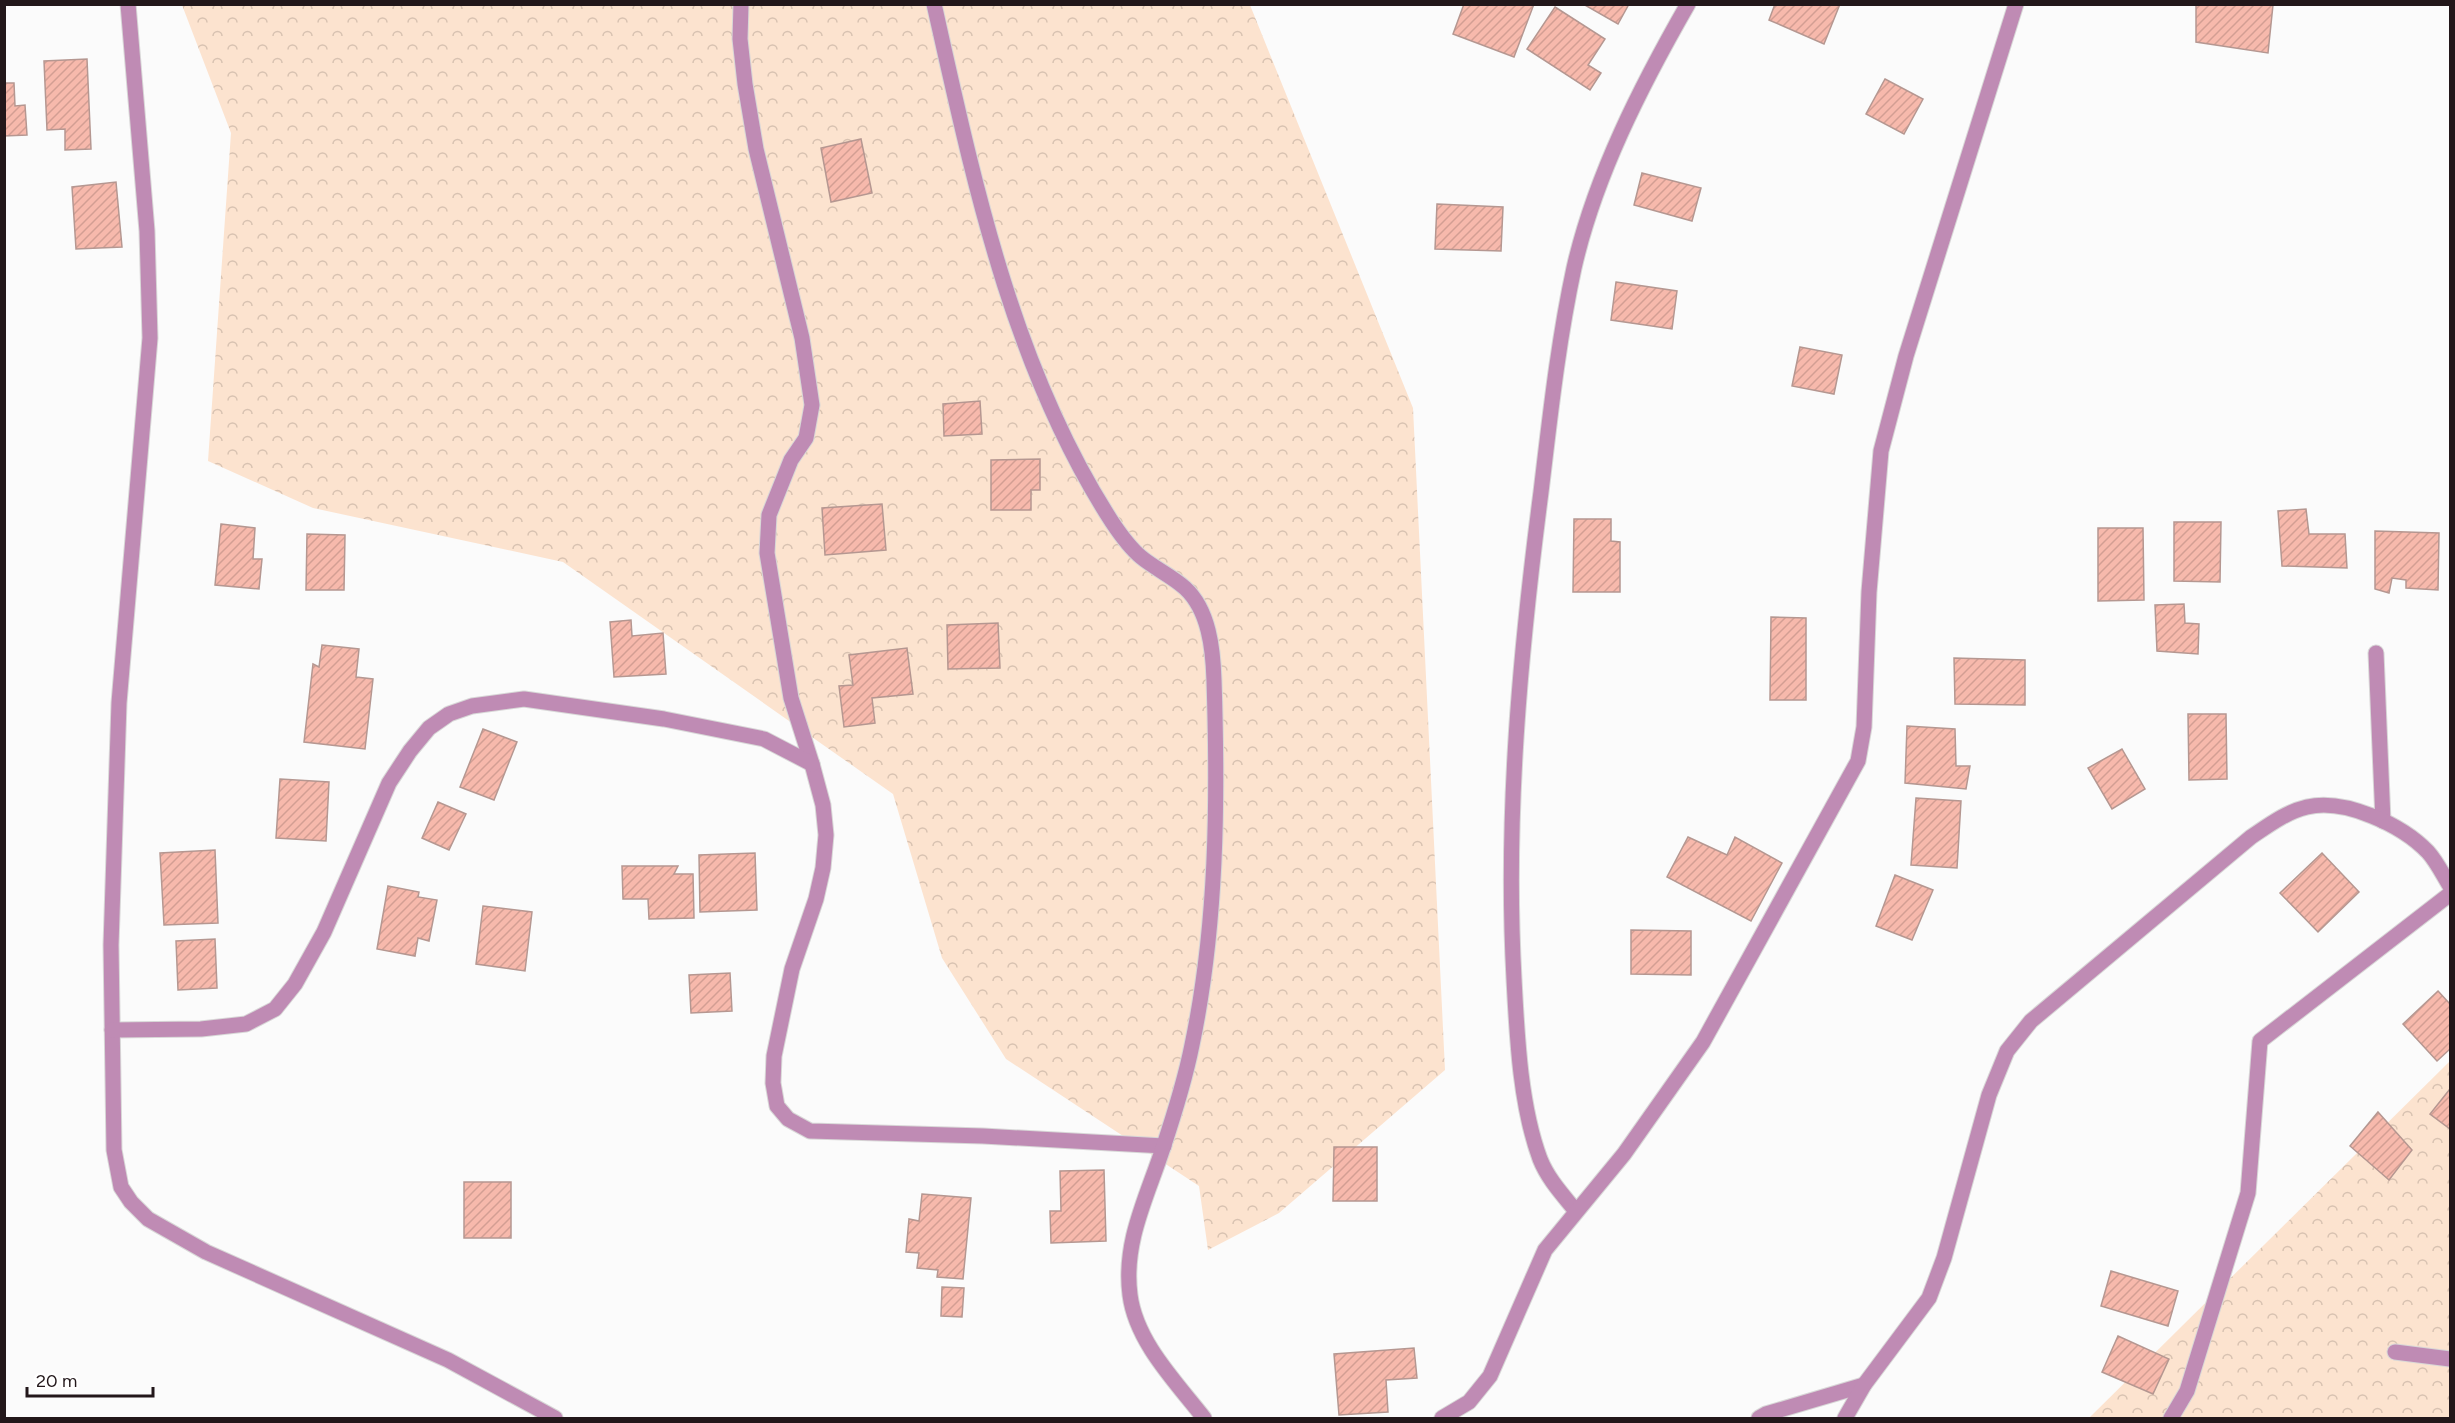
<svg xmlns="http://www.w3.org/2000/svg" width="2455" height="1423" viewBox="0 0 2455 1423" font-family="Figtree,sans-serif">
	<style>
		.forest { fill: url(#forest-crowns) }
		.building { fill: url(#building-hatch); stroke: #b59791; stroke-width: 1.5 }
		.lines { fill: none; stroke-linecap: round; stroke-linejoin: round }
		.minor-casing { stroke: #d8d7d7; stroke-width: 17 }
		.minor { stroke: #bf8bb4; stroke-width: 15 }
	</style>
	<defs>
		<pattern id="forest-crowns" width="20" height="18" patternUnits="userSpaceOnUse" patternTransform="scale(1.5)"><rect width="20" height="18" fill="#fce3cf"/><path d="M2 6a3 3 0 1 1 6 0M12 15a3 3 0 1 1 6 0" fill="none" stroke="#d8c2b1"/></pattern>
		<pattern id="building-hatch" width="6" height="6" patternUnits="userSpaceOnUse" patternTransform="scale(1.5)"><rect width="6" height="6" fill="#f7b9ac"/><path d="M-1 1l2-2M0 6l6-6M5 7l2-2" fill="none" stroke="#d39e93"/></pattern>
	</defs>
	<rect width="100%" height="100%" fill="#fbfbfb"/>
	<g class="forest">
		<polygon points="182,5 1250,5 1413,408 1445,1070 1279,1213 1208,1250 1199,1186 1006,1059 942,958 893,794 563,562 313,508 208,461 231,133"/>
		<polygon points="2450,1061 2450,1418 2089,1418"/>
	</g>
	<g class="building">
		<polygon points="1464,4 1534,4 1514,57 1453,34"/>
		<polygon points="1583,4 1629,4 1618,24"/>
		<polygon points="1775,4 1840,4 1824,44 1769,20"/>
		<polygon points="2196,4 2273,5 2268,53 2196,42"/>
		<polygon points="1555,7 1605,39 1588,65 1601,73 1590,90 1527,49"/>
		<polygon points="87,59 91,149 65,150 65,129 47,130 44,61"/>
		<polygon points="1885,79 1923,99 1904,134 1866,114"/>
		<polygon points="4,83 14,83 15,106 25,105 27,135 4,136"/>
		<polygon points="861,139 872,193 831,202 821,148"/>
		<polygon points="1642,173 1701,188 1692,221 1634,205"/>
		<polygon points="116,182 122,247 76,249 72,187"/>
		<polygon points="1437,204 1503,207 1501,251 1435,249"/>
		<polygon points="1616,282 1677,291 1672,329 1611,320"/>
		<polygon points="1800,347 1842,355 1834,394 1792,386"/>
		<polygon points="980,401 982,434 944,436 943,404"/>
		<polygon points="1040,459 1040,490 1031,490 1031,510 991,510 991,460"/>
		<polygon points="882,504 886,550 825,555 822,508"/>
		<polygon points="2306,509 2309,534 2345,534 2347,568 2282,566 2278,511"/>
		<polygon points="1574,519 1611,519 1611,541 1620,542 1620,592 1573,592"/>
		<polygon points="2174,522 2221,522 2220,582 2174,581"/>
		<polygon points="221,524 255,528 253,559 262,559 259,589 215,585"/>
		<polygon points="2098,528 2143,528 2144,600 2098,601"/>
		<polygon points="2375,531 2439,533 2438,590 2406,588 2406,580 2392,578 2389,593 2375,589"/>
		<polygon points="307,534 345,535 344,590 306,590"/>
		<polygon points="2184,604 2185,623 2199,624 2198,654 2157,651 2155,605"/>
		<polygon points="1771,617 1806,618 1806,700 1770,700"/>
		<polygon points="631,620 632,636 663,633 666,674 614,677 610,622"/>
		<polygon points="998,623 1000,668 948,669 947,625"/>
		<polygon points="322,645 359,649 356,677 373,679 365,749 304,742 313,664 319,667"/>
		<polygon points="907,648 913,694 872,698 875,723 844,727 839,686 853,685 849,655"/>
		<polygon points="1954,658 2025,660 2025,705 1955,704"/>
		<polygon points="2188,714 2226,714 2227,779 2189,780"/>
		<polygon points="1907,726 1955,729 1956,766 1970,766 1966,789 1905,783"/>
		<polygon points="483,729 517,742 494,800 460,787"/>
		<polygon points="2122,749 2145,789 2112,809 2088,768"/>
		<polygon points="280,779 329,782 326,841 276,838"/>
		<polygon points="1916,798 1961,801 1957,868 1911,865"/>
		<polygon points="438,802 466,814 449,850 422,838"/>
		<polygon points="1688,837 1727,855 1735,837 1782,863 1751,921 1667,877"/>
		<polygon points="215,850 218,923 164,925 160,853"/>
		<polygon points="755,853 757,910 700,912 699,855"/>
		<polygon points="2322,853 2359,892 2318,932 2280,893"/>
		<polygon points="622,866 678,866 674,874 693,874 694,918 649,919 648,899 623,899"/>
		<polygon points="1895,875 1933,890 1912,940 1876,926"/>
		<polygon points="388,886 419,892 418,897 437,900 429,941 418,938 415,956 377,949"/>
		<polygon points="483,906 532,912 525,971 476,964"/>
		<polygon points="1631,930 1691,931 1691,975 1631,974"/>
		<polygon points="215,939 217,988 178,990 176,941"/>
		<polygon points="730,973 732,1011 691,1013 689,975"/>
		<polygon points="2438,991 2450,1004 2450,1049 2437,1061 2403,1024"/>
		<polygon points="2450,1089 2450,1129 2430,1114"/>
		<polygon points="2378,1112 2412,1150 2389,1180 2350,1146"/>
		<polygon points="1334,1147 1377,1147 1377,1201 1333,1201"/>
		<polygon points="1104,1170 1106,1241 1051,1243 1050,1211 1061,1211 1060,1171"/>
		<rect x="464" y="1182" width="47" height="56"/>
		<polygon points="922,1194 971,1198 963,1279 937,1277 938,1270 917,1268 919,1253 906,1252 909,1219 919,1221"/>
		<polygon points="2111,1271 2178,1291 2168,1326 2101,1306"/>
		<polygon points="942,1287 964,1288 962,1317 941,1316"/>
		<polygon points="2118,1336 2169,1359 2153,1394 2102,1372"/>
		<polygon points="1414,1348 1417,1378 1386,1380 1388,1412 1339,1415 1334,1354"/>
	</g>
	<g class="lines">
		<g class="minor-casing">
			<g id="minor">
				<polyline points="128,4 147,231 150,338 119,703 111,945 114,1150 121,1187 131,1202 148,1219 206,1252 448,1360 555,1418"/>
				<polyline points="741,4 740,39 745,84 756,149 802,338 812,405 806,438 791,460 769,515 767,553 791,698 812,764 823,805 826,835 823,868 816,899 792,969 774,1056 773,1083 777,1106 788,1119 810,1131 983,1136 1164,1146"/>
				<path d="M934,4C974,182 1012,367 1112,522C1120,534 1130,548 1141,557C1154,568 1172,576 1185,588C1209,610 1213,649 1214,680C1218,801 1217,926 1192,1045C1185,1080 1174,1115 1163,1148C1147,1197 1123,1242 1130,1295C1136,1342 1176,1382 1204,1418"/>
				<polyline points="2376,653 2383,821"/>
				<polyline points="112,1030 201,1029 246,1024 275,1009 295,984 324,932 389,783 410,751 429,728 449,714 472,706 524,699 664,719 764,739 812,764"/>
				<path d="M1575,1210C1562,1194 1548,1179 1540,1159C1520,1105 1517,1036 1514,979C1505,816 1520,653 1541,492C1550,417 1558,342 1574,268C1595,176 1641,86 1688,4"/>
				<polyline points="2395,1352 2450,1359"/>
				<polyline points="1442,1418 1469,1402 1490,1376 1545,1250 1624,1154 1703,1042 1858,761 1864,727 1869,592 1881,451 1906,356 2016,4"/>
				<polyline points="1759,1418 1766,1414 1864,1385"/>
				<path d="M1845,1418L1864,1385L1929,1298L1944,1258L1989,1095L2007,1051L2031,1021L2251,837C2269,825 2286,812 2307,807C2345,798 2402,825 2428,852C2437,862 2443,875 2450,886"/>
				<polyline points="2171,1418 2187,1391 2248,1193 2260,1041 2450,894"/>
			</g>
		</g>
		<use href="#minor" class="minor"/>
	</g>
	<rect width="2455" height="1423" fill="none" stroke="#22171a" stroke-width="12"/>
	<path d="M27 1387v9h126v-9" fill="none" stroke="#22171a" stroke-width="3"/>
	<text x="36" y="1387" font-size="18" fill="#22171a" stroke="#ffffff" stroke-width="4.5" paint-order="stroke">20 m</text>
</svg>
